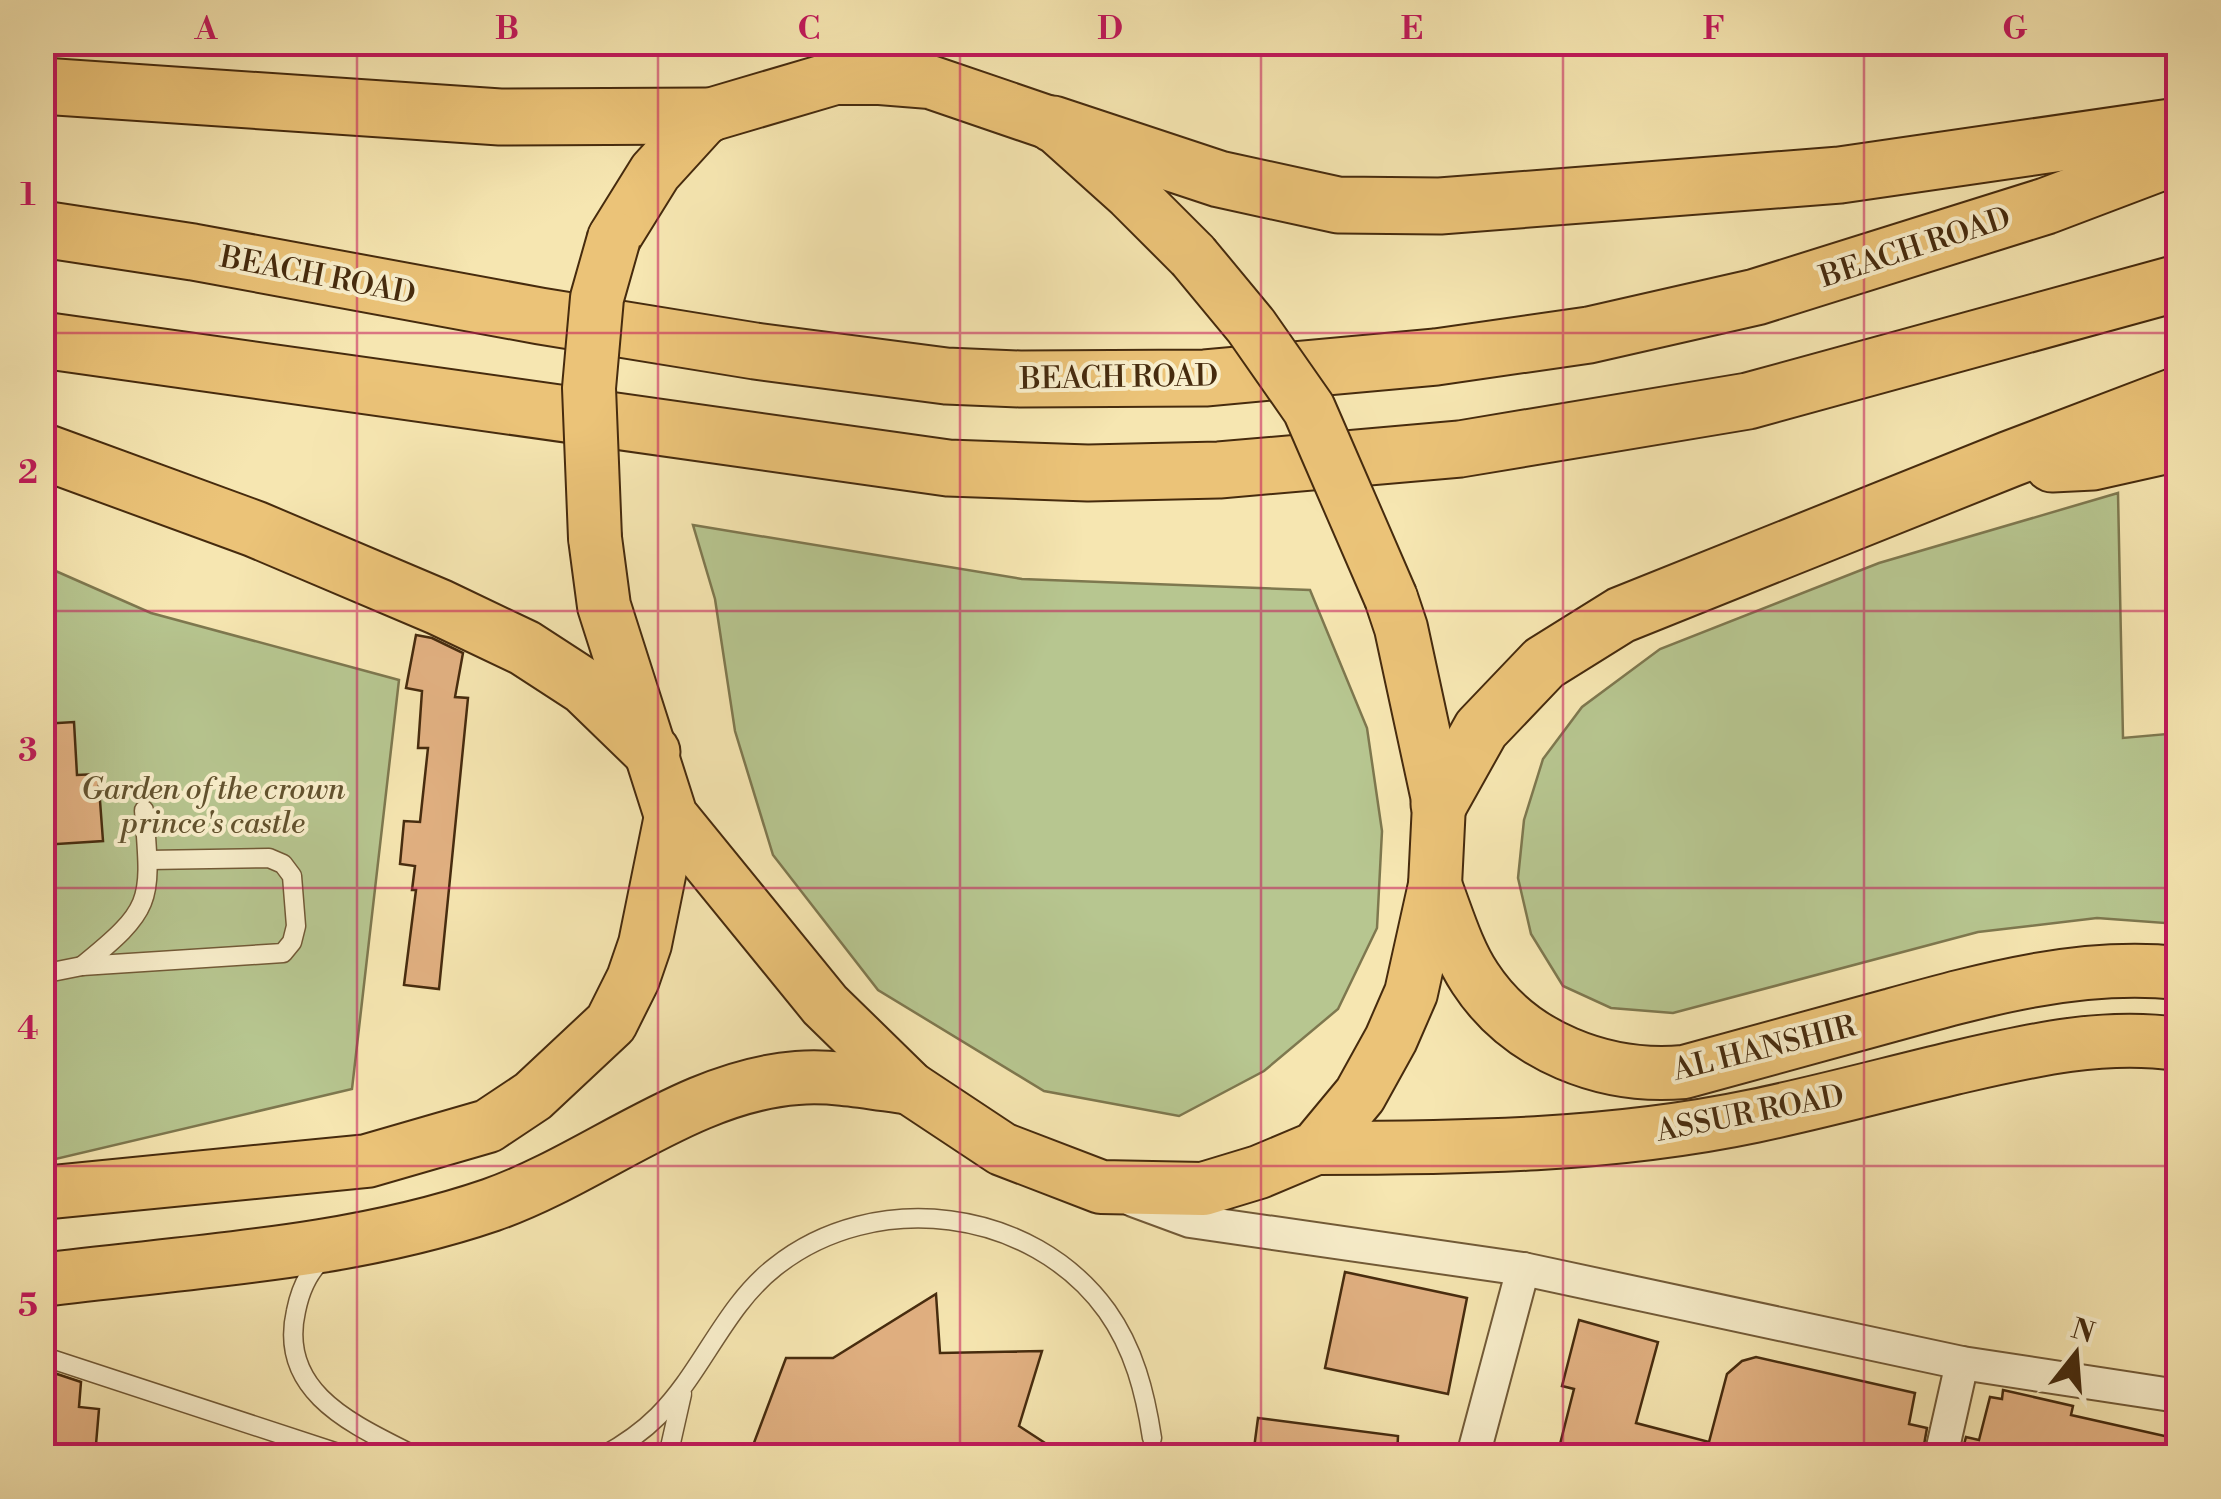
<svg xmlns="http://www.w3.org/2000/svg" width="2221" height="1499" viewBox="0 0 2221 1499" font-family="'Libre Bodoni',serif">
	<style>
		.green { fill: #b7c690; stroke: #7e784f; stroke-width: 2.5 }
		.building { fill: #e2b182; stroke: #462b0e; stroke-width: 2.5 }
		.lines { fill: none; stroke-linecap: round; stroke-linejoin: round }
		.service-casing { stroke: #725a37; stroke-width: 21 }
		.minor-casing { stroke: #725a37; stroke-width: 36 }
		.primary-casing { stroke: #462b0e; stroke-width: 56 }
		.trunk-casing { stroke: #462b0e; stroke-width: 59 }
		.service { stroke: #f9efcc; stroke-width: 18 }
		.minor { stroke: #f9efcc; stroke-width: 32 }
		.primary { stroke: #ebc378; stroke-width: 52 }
		.trunk { stroke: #ebc378; stroke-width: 55 }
		.primary-bridge-casing { stroke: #462b0e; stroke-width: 56; stroke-linecap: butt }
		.primary-bridge { stroke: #ebc378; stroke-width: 52 }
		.grid { fill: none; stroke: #c2185b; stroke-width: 2.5; stroke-opacity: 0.55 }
		.labels { text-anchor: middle; stroke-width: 8; stroke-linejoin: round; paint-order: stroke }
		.street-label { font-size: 30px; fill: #462b0e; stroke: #f9efcc }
		.park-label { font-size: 30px; font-style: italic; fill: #62522e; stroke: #f9efcc }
		.neatline { fill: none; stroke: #c2185b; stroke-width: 4 }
		.grid-label { font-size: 32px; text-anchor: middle; font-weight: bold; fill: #c2185b }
	</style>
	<rect width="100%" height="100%" fill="#f6e6b1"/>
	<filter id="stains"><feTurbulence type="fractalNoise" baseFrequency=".002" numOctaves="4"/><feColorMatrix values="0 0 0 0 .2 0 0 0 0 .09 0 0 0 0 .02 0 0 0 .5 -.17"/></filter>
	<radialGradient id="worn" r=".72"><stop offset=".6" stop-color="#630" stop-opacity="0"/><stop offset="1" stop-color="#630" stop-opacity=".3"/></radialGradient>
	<g class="green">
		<polygon points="2118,493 2123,738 2178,733 2178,924 2097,918 1978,932 1673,1013 1611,1008 1563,986 1531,934 1518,878 1524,820 1543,759 1582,707 1660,649 1879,563"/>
		<polygon points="693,525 1022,579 1310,590 1367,728 1382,831 1377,928 1338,1009 1264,1071 1179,1116 1044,1091 878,990 773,855 735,731 715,599"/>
		<polygon points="42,565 151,613 399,680 352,1089 43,1162"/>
	</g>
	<g class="building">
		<polygon points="416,635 432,638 463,653 455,697 468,698 439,989 404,985 416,890 412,890 415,866 400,864 404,821 420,822 428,748 418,748 422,691 406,688"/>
		<polygon points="74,722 77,775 98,774 103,841 42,845 42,724"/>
		<polygon points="1345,1272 1467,1298 1448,1394 1325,1368"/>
		<polygon points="936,1294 940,1353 1042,1351 1019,1426 1065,1456 749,1456 786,1358 833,1358"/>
		<polygon points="1579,1320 1658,1342 1636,1423 1709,1442 1727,1374 1742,1361 1756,1357 1915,1393 1909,1424 1927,1428 1922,1456 1557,1456 1574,1389 1562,1386"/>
		<polygon points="42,1369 81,1382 79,1407 99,1409 95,1456 42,1456"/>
		<polygon points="2003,1390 2073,1406 2071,1415 2178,1439 2178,1456 1961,1456 1966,1437 1979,1440 1990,1397 2002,1399"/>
		<polygon points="1258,1418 1398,1436 1397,1456 1253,1456"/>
	</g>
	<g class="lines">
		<g class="service-casing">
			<g id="service">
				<path d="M82,966C155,907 151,901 144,810"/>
				<polyline points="42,974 82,966 283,953 292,942 296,926 292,876 283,864 269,858 148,860"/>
				<path d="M325,1257C308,1271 300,1291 296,1311C277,1394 357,1426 415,1456"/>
				<polyline points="42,1356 347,1456"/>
				<path d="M603,1456C623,1445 642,1432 658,1416C703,1371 724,1307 775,1267C874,1188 1032,1207 1107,1311C1134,1349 1145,1392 1152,1438"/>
				<polyline points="668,1456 682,1394"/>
			</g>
		</g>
		<g class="minor-casing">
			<g id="minor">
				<polyline points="1133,1200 1190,1221 1523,1269 1962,1363 2178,1396"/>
				<polyline points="1473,1456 1523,1269"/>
				<polyline points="1941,1456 1962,1363"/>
			</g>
		</g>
		<g class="primary-casing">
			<g id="primary">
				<polyline points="614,238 655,172 706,116 835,78 880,78 930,82 1053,124 1131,194 1193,256"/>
				<polyline points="595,538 604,606 671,816 825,1005 910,1088 1002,1149 1101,1187 1203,1189 1259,1172 1316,1148 1360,1095 1391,1039 1411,993 1435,885 1439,804 1401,628 1391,598"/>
				<path d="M1435,885C1447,916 1457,951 1475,978C1520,1047 1605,1079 1684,1072C1754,1053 1823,1034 1892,1015C1986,989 2080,963 2178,973"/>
				<path d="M1316,1148C1461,1148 1611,1146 1754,1116C1821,1102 1887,1084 1954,1068C2028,1051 2102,1033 2178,1044"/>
				<polyline points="42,1193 367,1161 488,1126 533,1096 611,1023 633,979 645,944 671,816"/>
				<path d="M42,1280C192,1261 348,1254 491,1205C594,1169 688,1086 797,1078C835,1075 873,1083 910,1088"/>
			</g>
		</g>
		<g class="trunk-casing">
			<g id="trunk">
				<polyline points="42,86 500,117 706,116"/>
				<polyline points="1053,124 1219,179 1338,205 1440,206 1840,175 2178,126"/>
				<polyline points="42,229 193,252 540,316 755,351 946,376 1020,379 1205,378 1436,357 1589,335 1756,297 2046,206 2178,156"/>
				<polyline points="42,340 948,468 1088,473 1219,470 1460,449 1748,401 2178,283"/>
				<polyline points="42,451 255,529 439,607 525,648 585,687 652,752"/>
				<polyline points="2052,464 2093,462 2178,443"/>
				<polyline points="1439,804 1481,729 1544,663 1621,615 2010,459 2178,395"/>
			</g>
		</g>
		<use href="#service" class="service"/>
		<use href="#minor" class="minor"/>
		<use href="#primary" class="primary"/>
		<use href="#trunk" class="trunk"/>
		<g class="primary-bridge-casing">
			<g id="primary-bridge">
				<polyline points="1193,256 1251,326 1309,409 1391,598"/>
				<polyline points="595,538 589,388 597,298 614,238"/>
			</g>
		</g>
		<use href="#primary-bridge" class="primary-bridge"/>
	</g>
	<path class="grid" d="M357,42V1456M658,42V1456M960,42V1456M1261,42V1456M1563,42V1456M1864,42V1456M42,333H2178M42,611H2178M42,888H2178M42,1166H2178"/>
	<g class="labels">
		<g class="street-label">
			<text transform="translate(1915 247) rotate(-18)" y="10">BEACH ROAD</text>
			<text transform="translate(318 275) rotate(11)" y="10">BEACH ROAD</text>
			<text transform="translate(1119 377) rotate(-1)" y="10">BEACH ROAD</text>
			<text transform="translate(1764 1048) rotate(-14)" y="10">AL HANSHIR</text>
			<text transform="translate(1750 1113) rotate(-11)" y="10">ASSUR ROAD</text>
		</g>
		<g class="park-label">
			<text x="213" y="799">Garden of the crown<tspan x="213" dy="34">prince's castle</tspan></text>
		</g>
	</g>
	<rect width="2221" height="1499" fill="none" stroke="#f6e6b1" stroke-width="110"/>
	<g transform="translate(2076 1354) rotate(17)" stroke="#f9efcc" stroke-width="8" paint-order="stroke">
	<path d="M0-8L18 38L0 25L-18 38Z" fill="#462b0e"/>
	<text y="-15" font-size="28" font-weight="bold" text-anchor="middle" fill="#462b0e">N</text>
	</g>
	<rect x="55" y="55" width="2111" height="1389" class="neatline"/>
	<g class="grid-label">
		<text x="206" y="39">A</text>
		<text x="507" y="39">B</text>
		<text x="809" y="39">C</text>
		<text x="1110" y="39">D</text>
		<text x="1412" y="39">E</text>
		<text x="1714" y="39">F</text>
		<text x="2015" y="39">G</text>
		<text x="28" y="205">1</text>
		<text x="28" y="483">2</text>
		<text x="28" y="761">3</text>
		<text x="28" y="1039">4</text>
		<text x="28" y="1316">5</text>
	</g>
	<rect width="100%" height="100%" filter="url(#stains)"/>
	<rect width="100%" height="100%" fill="url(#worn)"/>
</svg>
